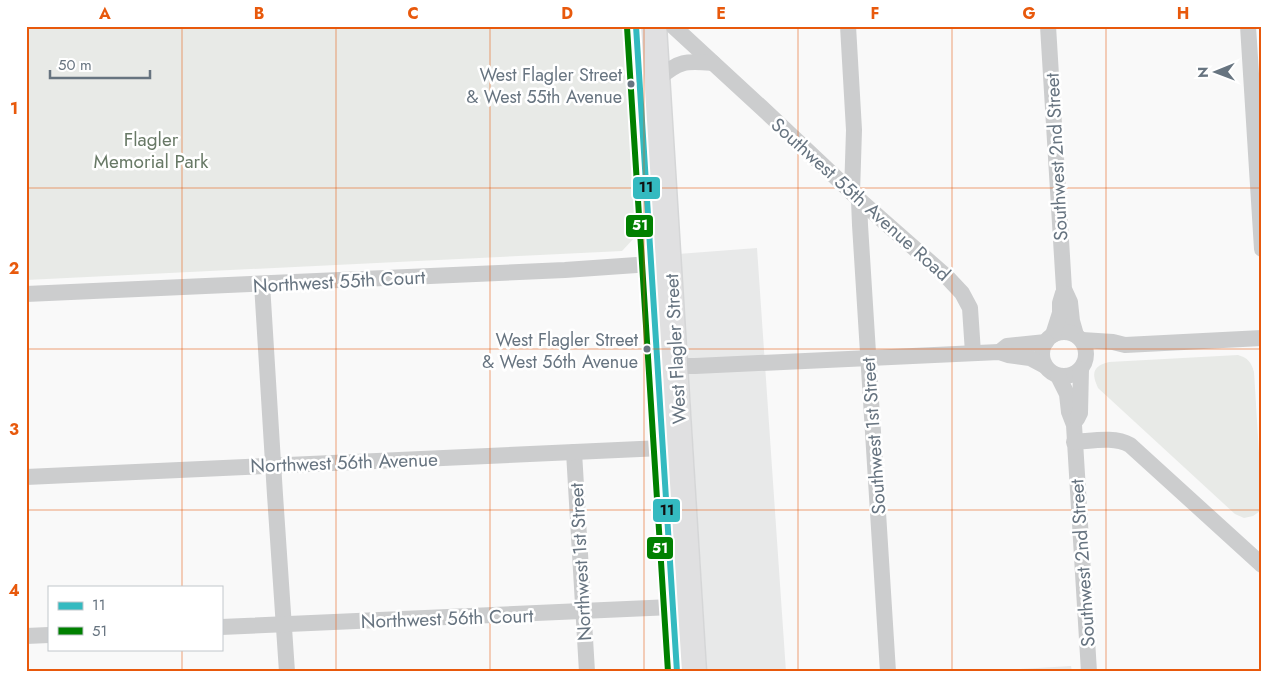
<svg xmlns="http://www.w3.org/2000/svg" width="1288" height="698" viewBox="0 0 1288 698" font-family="Jost,sans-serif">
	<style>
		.built { fill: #e8e9e9 }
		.green { fill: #e8eae7 }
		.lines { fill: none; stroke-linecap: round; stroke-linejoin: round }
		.secondary-casing { stroke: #d5d6d7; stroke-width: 25 }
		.street { stroke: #cccdce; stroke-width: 16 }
		.secondary { stroke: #e0e0e1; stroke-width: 22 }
		.bus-1-casing { stroke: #fff; stroke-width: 10 }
		.bus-2-casing { stroke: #fff; stroke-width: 10 }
		.bus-1 { stroke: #34bac0; stroke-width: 6 }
		.bus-2 { stroke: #008000; stroke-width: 6 }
		.grid { fill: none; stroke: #e8590c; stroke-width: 1; stroke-opacity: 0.55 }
		.bus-dot { fill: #677480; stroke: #fff; stroke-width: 2 }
		.labels { text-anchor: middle; stroke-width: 5; stroke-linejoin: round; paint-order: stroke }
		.bus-label { font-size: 18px; fill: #677480; stroke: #fff; text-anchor: end }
		.park-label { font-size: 19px; fill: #687966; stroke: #fff }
		.street-label { font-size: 19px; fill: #677480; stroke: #fff }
		.line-badge { stroke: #fff; stroke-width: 2 }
		.badge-label { font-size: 14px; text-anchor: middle; font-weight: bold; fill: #fff }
		.pale-badge-label { font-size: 14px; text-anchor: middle; font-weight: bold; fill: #111 }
		.neatline { fill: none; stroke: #e8590c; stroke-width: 2 }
		.grid-label { font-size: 16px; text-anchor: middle; font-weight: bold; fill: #e8590c }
	</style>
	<rect width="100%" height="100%" fill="#f9f9f9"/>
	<g class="built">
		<polygon points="757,248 786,672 707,672 690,395 683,345 678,254"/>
		<polygon points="1071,666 1072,672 973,672"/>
	</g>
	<g class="green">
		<polygon points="26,26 623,26 636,236 622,251 26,280"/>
		<path d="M1238,355C1248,358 1251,362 1254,372L1262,502L1260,511L1253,516L1244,518L1235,514L1098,388C1091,373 1093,366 1109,362Z"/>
	</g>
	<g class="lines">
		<g class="secondary-casing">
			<g id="secondary">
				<polyline points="636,26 677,672"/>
				<polyline points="655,26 695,672"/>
			</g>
		</g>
		<g class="street">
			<polyline points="673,26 761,107 864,204 947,277 962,293 970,308 973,353"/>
			<polyline points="848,26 854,130 852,193"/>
			<polyline points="1048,26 1064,289 1070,302 1072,321 1076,335"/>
			<polyline points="1248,26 1262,249"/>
			<path d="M659,78C680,60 686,61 713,63"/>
			<polyline points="859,200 860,225 888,672"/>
			<polyline points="262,284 275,495 287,672"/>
			<polyline points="26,294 565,270 651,264"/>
			<circle cx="1064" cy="354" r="22"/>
			<polyline points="1053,335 1060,313 1060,303 1063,293"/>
			<polyline points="1082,340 1113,342 1125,345 1262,338"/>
			<polyline points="1002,350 1007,346 1046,342"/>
			<polyline points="676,363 688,366 695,366 999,352 1008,355 1030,358 1045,366"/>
			<polyline points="1058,376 1067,394 1069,412 1074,425 1089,672"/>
			<polyline points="1077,419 1080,413 1081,369"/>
			<path d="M1074,442C1092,441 1114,436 1130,445L1262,565"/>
			<polyline points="574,452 587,672"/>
			<polyline points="26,477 662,448"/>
			<polyline points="221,627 672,607"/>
			<polyline points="26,636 49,635"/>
		</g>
		<use href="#secondary" class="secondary"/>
		<g class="bus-1-casing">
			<polyline id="bus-1" points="636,26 677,672"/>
		</g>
		<g class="bus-2-casing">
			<polyline id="bus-2" points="627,27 668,672"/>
		</g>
		<use href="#bus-1" class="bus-1"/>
		<use href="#bus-2" class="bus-2"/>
	</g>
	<path class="grid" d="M182,26V587M336,26V672M490,26V672M644,26V672M798,26V672M952,26V672M1106,26V672M26,188H1262M26,349H1262M26,510H1262M182,649V672"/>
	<g class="bus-dot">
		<circle cx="631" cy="84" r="4.5"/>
		<circle cx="647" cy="349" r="4.5"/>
	</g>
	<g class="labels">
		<g class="bus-label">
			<text x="622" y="81">West Flagler Street<tspan x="622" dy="22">&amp; West 55th Avenue</tspan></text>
			<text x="638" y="346">West Flagler Street<tspan x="638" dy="22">&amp; West 56th Avenue</tspan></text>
		</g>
		<g class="park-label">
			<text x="151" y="146">Flagler<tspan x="151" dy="22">Memorial Park</tspan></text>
		</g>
		<g class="street-label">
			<text transform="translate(1056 157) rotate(-93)" y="7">Southwest 2nd Street</text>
			<text transform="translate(861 199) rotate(42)" y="7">Southwest 55th Avenue Road</text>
			<text transform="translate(339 281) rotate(-3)" y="7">Northwest 55th Court</text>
			<text transform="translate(675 349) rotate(-93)" y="7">West Flagler Street</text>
			<text transform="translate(873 436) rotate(-94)" y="7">Southwest 1st Street</text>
			<text transform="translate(344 462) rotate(-2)" y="7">Northwest 56th Avenue</text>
			<text transform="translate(580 562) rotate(-93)" y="7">Northwest 1st Street</text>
			<text transform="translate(1082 563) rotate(-94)" y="7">Southwest 2nd Street</text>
			<text transform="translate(447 618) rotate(-2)" y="7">Northwest 56th Court</text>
		</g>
	</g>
	<g class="line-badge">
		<rect x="632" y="176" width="29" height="24" rx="5" fill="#34bac0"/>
		<rect x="625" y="214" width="29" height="24" rx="5" fill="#008000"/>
		<rect x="652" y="498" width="29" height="25" rx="5" fill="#34bac0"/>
		<rect x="646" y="536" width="28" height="24" rx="5" fill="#008000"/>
	</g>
	<g class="badge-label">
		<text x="640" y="230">51</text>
		<text x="660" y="553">51</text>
	</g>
	<g class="pale-badge-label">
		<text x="646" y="192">11</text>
		<text x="667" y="515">11</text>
	</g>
	<rect width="1288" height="698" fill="none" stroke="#ffffff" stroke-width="55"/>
	<rect x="48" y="586" width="175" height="65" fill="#ffffff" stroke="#c2c7cc"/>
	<rect x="58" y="602" width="25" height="8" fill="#34bac0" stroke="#c2c7cc"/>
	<text x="92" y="610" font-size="15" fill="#677480">11</text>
	<rect x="58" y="627" width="25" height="8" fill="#008000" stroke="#c2c7cc"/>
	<text x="92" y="636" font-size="15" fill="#677480">51</text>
	<g transform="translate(1216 72) rotate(269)" stroke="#ffffff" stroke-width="4" paint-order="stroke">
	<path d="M0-4L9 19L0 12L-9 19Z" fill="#677480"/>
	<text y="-8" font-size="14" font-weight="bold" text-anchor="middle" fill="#677480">N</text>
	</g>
	<path d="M50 70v8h100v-8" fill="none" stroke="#677480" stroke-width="2.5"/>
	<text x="58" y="70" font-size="15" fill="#677480" stroke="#ffffff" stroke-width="4" paint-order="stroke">50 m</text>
	<rect x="28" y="28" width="1232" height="642" class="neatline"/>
	<g class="grid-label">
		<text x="105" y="19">A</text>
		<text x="259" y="19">B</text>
		<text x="413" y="19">C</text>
		<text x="567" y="19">D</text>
		<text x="721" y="19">E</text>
		<text x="875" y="19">F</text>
		<text x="1029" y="19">G</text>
		<text x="1183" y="19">H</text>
		<text x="14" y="114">1</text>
		<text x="14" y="274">2</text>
		<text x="14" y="435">3</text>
		<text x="14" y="596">4</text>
	</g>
</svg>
